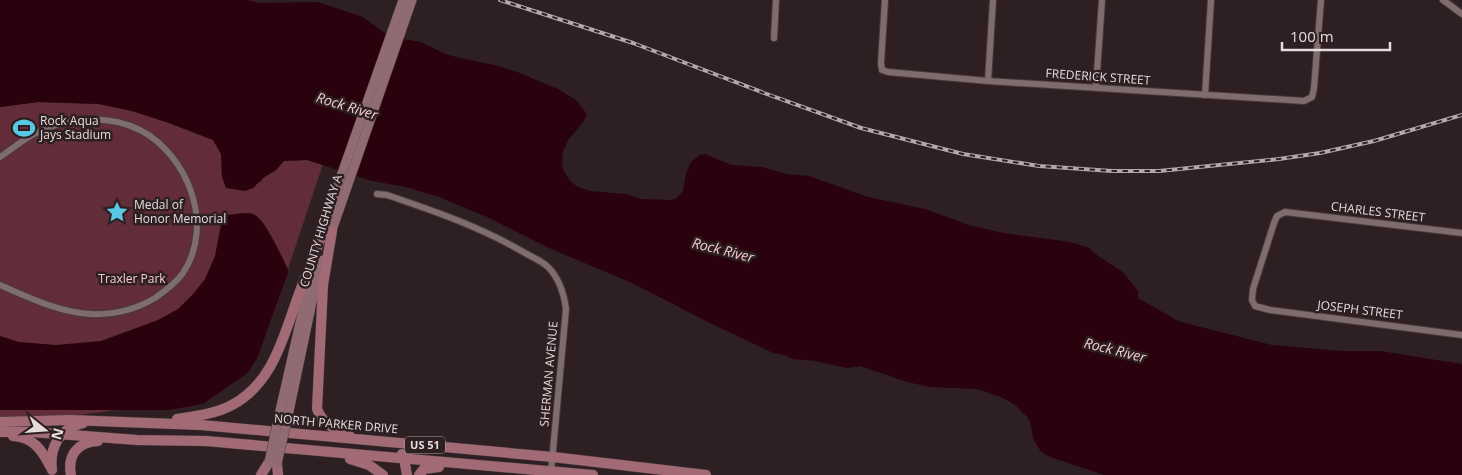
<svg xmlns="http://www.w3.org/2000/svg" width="1462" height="475" viewBox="0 0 1462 475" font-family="'Open Sans',sans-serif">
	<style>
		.green { fill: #622d39 }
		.water { fill: #2a020e }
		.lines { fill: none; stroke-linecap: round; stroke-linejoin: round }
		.minor-casing { stroke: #483b3d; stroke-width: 8 }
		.secondary-casing { stroke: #483b3d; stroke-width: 10 }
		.primary-casing { stroke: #483b3d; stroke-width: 11 }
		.minor { stroke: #7f6c6f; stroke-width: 6 }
		.secondary { stroke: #906b72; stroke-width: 9 }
		.primary { stroke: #a16a75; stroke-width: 10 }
		.rail-casing { stroke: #b4a8ab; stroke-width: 4 }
		.rail { stroke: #2e1f22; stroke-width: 2; stroke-dasharray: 5.5; stroke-linecap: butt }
		.secondary-bridge-casing { stroke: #483b3d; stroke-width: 10; stroke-linecap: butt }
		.secondary-bridge { stroke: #906b72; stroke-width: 9 }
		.labels { text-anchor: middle; stroke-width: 5; stroke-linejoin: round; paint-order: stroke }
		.shield { fill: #2e1f22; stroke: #afa3a5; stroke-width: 1 }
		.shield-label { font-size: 11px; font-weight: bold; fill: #e6dbdd }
		.street-label { font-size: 12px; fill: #e6dbdd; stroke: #2e1f22 }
		.poi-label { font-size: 12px; fill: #e6dbdd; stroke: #2e1f22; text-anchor: start }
		.park-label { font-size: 12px; fill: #f4ccd3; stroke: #2e1f22 }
		.water-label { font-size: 14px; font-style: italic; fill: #f3cbd2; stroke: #2e1f22 }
	</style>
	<rect width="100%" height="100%" fill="#2e1f22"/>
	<polygon class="green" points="38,102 99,104 132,111 169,123 213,140 221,154 222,177 261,182 263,178 276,170 284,161 307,160 323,164 288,269 288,273 257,359 248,373 203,404 170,410 117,410 41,420 0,422 0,107"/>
	<g class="water">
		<polygon points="0,0 248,0 259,3 318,2 363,17 390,37 421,42 445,54 460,58 499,66 526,75 531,78 558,89 576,100 587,114 584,121 569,139 563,151 562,161 563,170 571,182 578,187 590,191 625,194 642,199 671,200 677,198 683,191 686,173 691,162 700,155 705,154 732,165 762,167 787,174 809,176 868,197 925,209 969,225 1003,233 1071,242 1089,248 1098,256 1123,272 1138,291 1138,298 1178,321 1185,323 1272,345 1342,351 1380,351 1462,364 1462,475 1104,475 1050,457 1041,452 1033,438 1031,425 1028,418 1015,405 1001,397 976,389 930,387 907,382 860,366 847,368 815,361 793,359 784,355 773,353 708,322 632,283 549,248 487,217 439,197 406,187 372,181 307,160 284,161 276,170 263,178 253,188 245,191 226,188 222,177 221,154 213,140 169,123 132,111 99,104 38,102 0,107"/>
		<path d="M244,213C247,213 252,213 255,215C267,222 281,256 288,269V273L257,359L248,373L203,404L170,410H0V336L19,342L56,345L101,341L158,320L178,309L194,293L205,279L215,256L222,219L226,215Z"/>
	</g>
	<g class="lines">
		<g class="minor-casing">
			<g id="minor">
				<polyline points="885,0 881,63 882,70 888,72 988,81 1304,101 1312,97 1314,88 1321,0"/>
				<polyline points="1443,0 1462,14"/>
				<polyline points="774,38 776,0"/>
				<polyline points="988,81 993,0"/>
				<polyline points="1096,87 1102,0"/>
				<polyline points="1205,95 1211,0"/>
				<path d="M0,157C11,150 22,140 34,134C66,118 107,113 140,130C188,155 215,225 183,273C176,283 165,291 155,298C135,310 113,315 90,314C58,312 28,297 0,285"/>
				<path d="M377,194L387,195C434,211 481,227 525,253C532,257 542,261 548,267C559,278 564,294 566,309L551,472"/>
				<polyline points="1462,233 1285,212 1277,216 1274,223 1253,289 1252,300 1255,306 1270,310 1462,335"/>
			</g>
		</g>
		<g class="secondary-casing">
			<g id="secondary">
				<polyline points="330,236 412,0"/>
				<polyline points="319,243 339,182 403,0"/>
				<polyline points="279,415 312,270"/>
				<polyline points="288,416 312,302 323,260"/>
			</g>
		</g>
		<g class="primary-casing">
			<g id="primary">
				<path d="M332,231L323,285L317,409C323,424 335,430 349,435"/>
				<path d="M177,419C197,416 215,414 232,405C274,383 284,334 299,294C306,274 314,256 321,237"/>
				<polyline points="0,422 70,420 201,425 553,457 706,475"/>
				<polyline points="0,432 32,432 137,440 206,441 593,475"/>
				<path d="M13,436C33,437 42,450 50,466"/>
				<polyline points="402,454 404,458 407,475"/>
				<polyline points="350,459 369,465 383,475"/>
				<polyline points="277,464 278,475"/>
				<path d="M52,470C49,447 60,428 83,423"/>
				<path d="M71,475C67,455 78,442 98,441"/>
				<polyline points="261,475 269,462"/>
				<polyline points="419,475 424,469 439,467"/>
			</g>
		</g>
		<use href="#minor" class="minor"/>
		<use href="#secondary" class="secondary"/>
		<use href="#primary" class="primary"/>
		<g class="rail-casing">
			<polyline id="rail" points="500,0 633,43 764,93 861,128 963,154 1039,166 1112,171 1159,171 1279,159 1320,153 1374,141 1462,115"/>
		</g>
		<use href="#rail" class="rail"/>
		<g class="secondary-bridge-casing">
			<g id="secondary-bridge">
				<polyline points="269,462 279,415"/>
				<polyline points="277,464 288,416"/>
			</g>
		</g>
		<use href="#secondary-bridge" class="secondary-bridge"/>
	</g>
	<defs>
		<g id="stadium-bare" transform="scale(1.725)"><path d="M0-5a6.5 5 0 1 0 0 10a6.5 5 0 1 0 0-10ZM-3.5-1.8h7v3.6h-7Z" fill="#59c8e4" stroke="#2e1f22" stroke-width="2.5" paint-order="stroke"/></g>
		<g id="sight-bare" transform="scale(1.725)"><path d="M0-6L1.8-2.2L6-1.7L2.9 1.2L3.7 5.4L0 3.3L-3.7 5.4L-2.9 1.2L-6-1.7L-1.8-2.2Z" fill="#59c8e4" stroke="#2e1f22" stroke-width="2.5" paint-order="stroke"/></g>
	</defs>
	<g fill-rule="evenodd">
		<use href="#stadium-bare" x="24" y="128"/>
		<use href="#sight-bare" x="117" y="212"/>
	</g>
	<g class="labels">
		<rect class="shield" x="405" y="436.5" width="40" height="17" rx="4"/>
		<g class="shield-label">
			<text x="425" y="449">US 51</text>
		</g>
		<g class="street-label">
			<text transform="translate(1098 77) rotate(4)" y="4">FREDERICK STREET</text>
			<text transform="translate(1378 212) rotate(7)" y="4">CHARLES STREET</text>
			<text transform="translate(321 231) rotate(-73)" y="4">COUNTY HIGHWAY A</text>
			<text transform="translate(1360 310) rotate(7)" y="4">JOSEPH STREET</text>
			<text transform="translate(549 374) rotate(-85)" y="4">SHERMAN AVENUE</text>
			<text transform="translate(336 424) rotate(5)" y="4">NORTH PARKER DRIVE</text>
		</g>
		<g class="poi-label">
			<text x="40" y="125">Rock Aqua<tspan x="40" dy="14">Jays Stadium</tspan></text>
			<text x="134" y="209">Medal of<tspan x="134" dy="14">Honor Memorial</tspan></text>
		</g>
		<g class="park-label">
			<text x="132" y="283">Traxler Park</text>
		</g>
		<g class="water-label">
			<text transform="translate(347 106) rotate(17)" y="5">Rock River</text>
			<text transform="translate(723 250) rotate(14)" y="5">Rock River</text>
			<text transform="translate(1115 350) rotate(14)" y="5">Rock River</text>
		</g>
	</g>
	<g transform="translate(45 430) rotate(107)" stroke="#2e1f22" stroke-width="4" paint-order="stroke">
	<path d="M0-4L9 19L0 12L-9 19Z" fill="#e6dbdd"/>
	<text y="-8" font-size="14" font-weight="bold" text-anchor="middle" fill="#e6dbdd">N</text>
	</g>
	<path d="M1282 42v8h108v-8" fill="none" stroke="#e6dbdd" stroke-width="2.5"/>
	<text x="1290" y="42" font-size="15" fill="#e6dbdd" stroke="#2e1f22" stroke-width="4" paint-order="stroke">100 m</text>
</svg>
